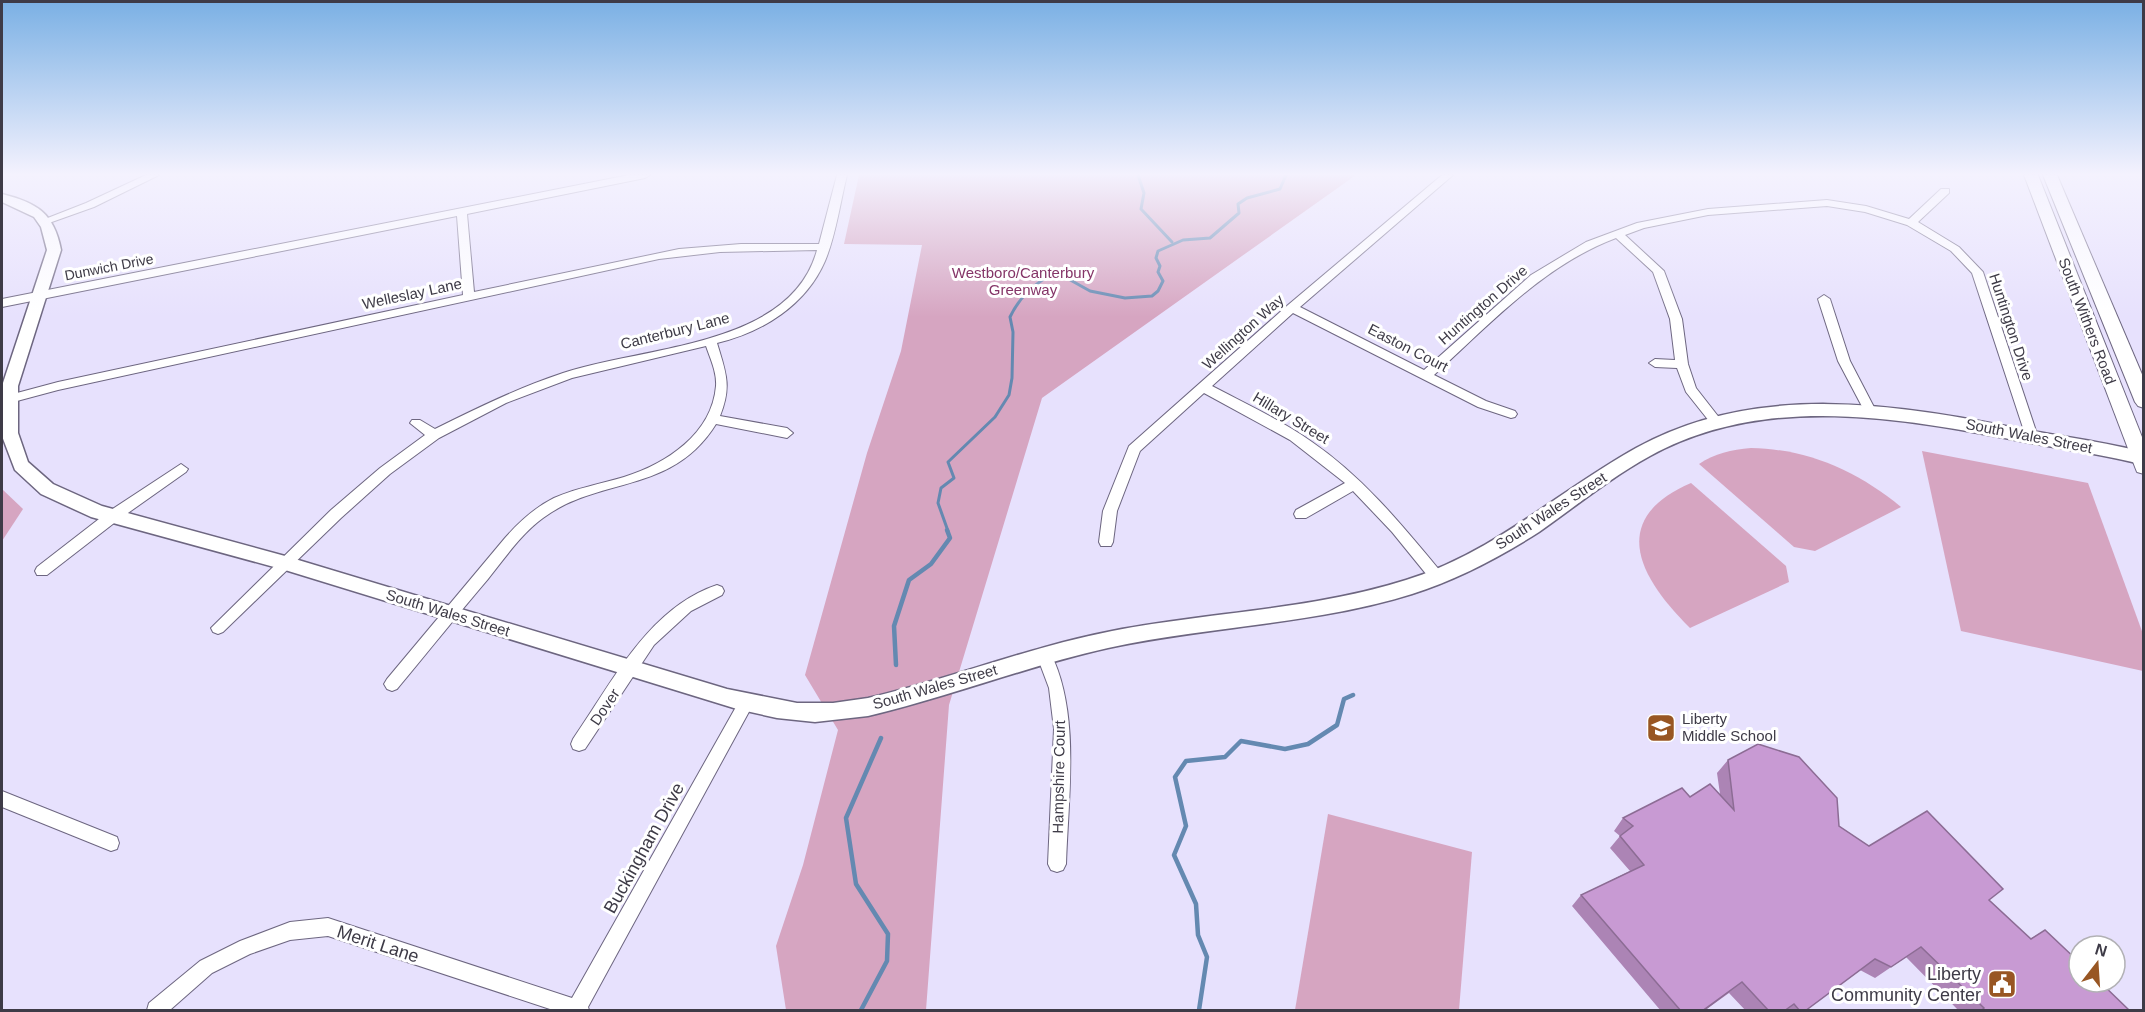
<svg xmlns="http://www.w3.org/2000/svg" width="2145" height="1012" viewBox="0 0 2145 1012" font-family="Arial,sans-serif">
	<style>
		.green { fill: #d6a5c1 }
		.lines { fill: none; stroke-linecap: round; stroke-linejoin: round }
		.stream-far1 { stroke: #6489b1; stroke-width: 3 }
		.stream { stroke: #6489b1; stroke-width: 4.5 }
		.minor-casing { stroke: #6d6680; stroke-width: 2 }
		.tertiary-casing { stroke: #6d6680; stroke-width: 3 }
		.secondary-casing { stroke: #6d6680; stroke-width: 2 }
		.minor { fill: #fff; fill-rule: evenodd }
		.tertiary { fill: #fff; fill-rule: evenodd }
		.secondary { fill: #fff; fill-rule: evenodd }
		.wall { fill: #ac84b5 }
		.shaded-wall { fill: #8c6c94 }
		.building { fill: #c89ad3; stroke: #8c6c94; stroke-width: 1.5 }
		.labels { text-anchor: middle; stroke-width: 6; stroke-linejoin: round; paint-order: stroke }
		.far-street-label { font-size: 14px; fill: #3e3b47; stroke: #fff }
		.park-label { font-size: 15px; fill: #853568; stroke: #fff }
		.street-label { font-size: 15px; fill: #3e3b47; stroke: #fff }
		.poi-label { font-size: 15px; fill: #3e3b47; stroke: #fff; text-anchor: start }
		.near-street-label { font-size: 18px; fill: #3e3b47; stroke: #fff }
		.near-poi-label { font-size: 18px; fill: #3e3b47; stroke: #fff; text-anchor: end }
	</style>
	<rect width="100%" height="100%" fill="#e7e1fd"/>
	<g class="green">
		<polygon points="859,175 1356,175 1042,398 949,705 926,1010 786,1010 776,946 803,865 838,730 805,675 867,453 901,351 922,245 844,244"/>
		<path d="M1751,448C1808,449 1857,471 1901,507L1815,551L1794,547L1699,464C1715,453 1731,450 1751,448Z"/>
		<polygon points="1922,451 2088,483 2143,634 2143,671 1961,631"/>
		<path d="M1691,483L1786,566L1789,582L1690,628C1639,578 1607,519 1691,483Z"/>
		<polygon points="2,489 23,509 2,541"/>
		<polygon points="1328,814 1472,852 1459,1010 1295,1010"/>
	</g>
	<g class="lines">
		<g class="stream-far1">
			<polyline points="1138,175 1144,193 1141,209 1172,242"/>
			<path d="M948,531L938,503L941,488L954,478L948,462L995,417L1009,395L1012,378L1013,332L1010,317C1020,296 1035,283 1056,272L1090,291L1125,298L1152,296L1158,291L1163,281L1158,272L1160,266L1156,258L1158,251L1183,240L1210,238L1239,213L1238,204L1247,198L1280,189L1286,175"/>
		</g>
		<g class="stream">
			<polyline points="896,665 894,626 909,580 931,564 950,538 947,530"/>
			<polyline points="861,1010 887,961 888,934 856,884 846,818 881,738"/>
			<polyline points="1199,1010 1207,957 1198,935 1196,904 1174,855 1186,826 1175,777 1186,761 1225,757 1241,741 1285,749 1308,744 1337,725 1344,699 1353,695"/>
		</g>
		<g class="minor-casing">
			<g id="minor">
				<polygon points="146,175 159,175 94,207 49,223 41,223 40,221 86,203"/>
				<path d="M629,175H650L645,178L467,214L474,292L679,249L741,244H819L837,175H847C840,203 836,235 825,261C806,305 763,332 717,343C726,373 732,386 720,416L787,428L793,433L787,438L716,424C672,495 599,476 543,518C521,534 505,558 488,579C457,615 428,652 397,689L392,691L387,689L384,684L387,679L505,538C519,522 534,508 554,498C576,488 601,484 624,477C666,464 712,434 716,386C717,372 710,358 706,346L572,378L506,403L439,438L390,474L341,518L223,632L218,634L213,632L211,628L331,510L380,468L425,435L410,423L412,420H420L435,429C477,408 518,388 563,373C642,346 791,348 817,250L720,252L659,259L58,390L2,405V397L58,382L463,295L457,216L2,307V299Z"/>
				<path d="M1442,175H1453L1300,307L1424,370L1531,275L1586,242L1637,223L1708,209L1827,200L1866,206L1909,219L1941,189H1949V193L1918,222L1959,247L1983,272L2038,437L2032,442L2026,437L1972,273L1951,251L1907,225L1865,212L1827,206L1708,215L1644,228L1625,235L1664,271L1682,319L1688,364L1696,388L1721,420L1723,423L1721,426H1713L1686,392L1677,368L1655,367L1649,363L1655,359L1675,360L1670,319L1653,272L1616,238C1544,265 1490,324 1434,375L1486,401L1515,411L1517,414L1515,417L1511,418L1478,407L1293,313L1212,386C1246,404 1281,420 1312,442C1363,477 1402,525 1441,572L1443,576L1441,580H1431L1392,532L1353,491L1306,518H1296L1294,514L1296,510L1345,483L1290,440L1204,393L1140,451L1117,511L1113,542L1111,546H1101L1099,542L1103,511L1129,446L1288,305Z"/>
				<polygon points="1824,295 1830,299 1850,361 1876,411 1874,414 1866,414 1838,361 1818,299"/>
				<polygon points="181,464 188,469 186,472 118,520 47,575 37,575 35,571 37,567 108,512"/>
				<path d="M717,585L722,587L724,591L722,595L691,611L654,645L585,749L579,751L573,749L571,744L573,739C612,683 648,608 717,585Z"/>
				<path d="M1045,650L1050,652C1081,713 1068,797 1066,864L1063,870L1057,872L1051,870L1048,864L1054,729L1049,688L1037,656L1040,652Z"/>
				<polygon points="746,696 751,698 754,703 751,708 588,1007 589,1010 553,1010 328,936 290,940 250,954 212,973 170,1010 147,1010 149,1003 200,961 240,941 290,922 328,918 572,998 741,698"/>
				<polygon points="2,791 117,837 119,843 117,849 111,851 2,807"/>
			</g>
		</g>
		<g class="tertiary-casing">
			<path id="tertiary" d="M2,194C37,203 54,213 61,250L18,386V433L28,462L53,484L102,506L285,556L727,689L797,703H833L868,698C950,679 1029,647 1112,631C1210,612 1311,610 1406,580C1495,552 1557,492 1636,448C1757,381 1897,404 2026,430C2061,436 2096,441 2131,449L2144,453V465C2107,455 2069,450 2031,443C1906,419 1768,391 1650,456C1610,478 1576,506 1539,532C1500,557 1456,580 1412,594C1313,625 1209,626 1108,648C1027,666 949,697 868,716L815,722L777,718L737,709L285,570L91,517L41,494L15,470L2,436V386L47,250L41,227L34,217L2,202Z"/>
		</g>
		<g class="secondary-casing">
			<g id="secondary">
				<polygon points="2024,175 2038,175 2144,442 2144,474 2137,472 2135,467"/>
				<polygon points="2043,175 2057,175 2144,379 2144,408 2138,406 2135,402"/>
			</g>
		</g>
		<use href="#minor" class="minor"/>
		<use href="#tertiary" class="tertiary"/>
		<use href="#secondary" class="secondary"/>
	</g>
	<polygon class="wall" points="1728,760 1839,826 1869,846 1989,900 2030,939 2045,930 2130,1011 1959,1011 1906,957 1875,978 1860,970 1805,1011 1746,1011 1729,993 1704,1011 1661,1011 1572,906 1581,895 1630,871 1610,848 1620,836 1614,831 1623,818 1690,797 1720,794 1717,773"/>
	<polygon class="shaded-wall" points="1742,982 1704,1011 1702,1011"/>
	<polygon class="building" points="1758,744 1799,757 1837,798 1839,826 1869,846 1927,811 2003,889 1989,900 2031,939 2045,930 2079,962 2079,982 2100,982 2130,1011 1981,1011 1984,1008 1921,947 1891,967 1875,959 1805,1011 1800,1011 1794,1004 1784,1011 1769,1011 1742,982 1702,1011 1681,1011 1581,895 1644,865 1620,836 1633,826 1623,818 1682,788 1690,797 1710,784 1734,810 1728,760"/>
	<linearGradient id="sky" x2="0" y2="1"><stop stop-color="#7ab0e4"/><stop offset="0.55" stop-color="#f4f2fe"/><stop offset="1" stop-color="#f4f2fe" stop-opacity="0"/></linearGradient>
	<rect width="2145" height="317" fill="url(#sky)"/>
	<defs>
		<g id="school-square" transform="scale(1.5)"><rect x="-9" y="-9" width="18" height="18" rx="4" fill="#985623" stroke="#fff"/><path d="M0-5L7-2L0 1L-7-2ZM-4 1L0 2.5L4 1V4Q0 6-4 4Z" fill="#fff"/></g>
		<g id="civic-square" transform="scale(1.5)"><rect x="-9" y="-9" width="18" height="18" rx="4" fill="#985623" stroke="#fff"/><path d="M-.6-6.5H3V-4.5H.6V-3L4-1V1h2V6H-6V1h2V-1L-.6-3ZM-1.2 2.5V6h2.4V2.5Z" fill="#fff"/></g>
	</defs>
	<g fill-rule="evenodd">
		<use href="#school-square" x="1661" y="728"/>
		<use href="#civic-square" x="2002" y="984"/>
	</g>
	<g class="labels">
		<g class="far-street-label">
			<text transform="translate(109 267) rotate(-11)" y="5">Dunwich Drive</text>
		</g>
		<g class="park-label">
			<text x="1023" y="278">Westboro/Canterbury<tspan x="1023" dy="17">Greenway</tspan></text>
		</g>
		<g class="street-label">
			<text transform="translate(412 294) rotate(-12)" y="5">Welleslay Lane</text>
			<text transform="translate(1483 305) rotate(-41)" y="5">Huntington Drive</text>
			<text transform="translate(2087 321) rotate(69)" y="5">South Withers Road</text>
			<text transform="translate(2011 327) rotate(72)" y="5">Huntington Drive</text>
			<text transform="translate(675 331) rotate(-14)" y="5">Canterbury Lane</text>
			<text transform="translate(1243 332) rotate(-42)" y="5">Wellington Way</text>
			<text transform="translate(1408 348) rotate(27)" y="5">Easton Court</text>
			<text transform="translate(1291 418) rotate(31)" y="5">Hillary Street</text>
			<text transform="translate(2029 436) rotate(11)" y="5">South Wales Street</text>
			<text transform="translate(1551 511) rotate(-33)" y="5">South Wales Street</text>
			<text transform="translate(448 613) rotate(17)" y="5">South Wales Street</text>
			<text transform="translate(935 687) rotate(-16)" y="5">South Wales Street</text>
			<text transform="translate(605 707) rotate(-56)" y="5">Dover</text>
			<text transform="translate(1059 777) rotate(-89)" y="5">Hampshire Court</text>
		</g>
		<g class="poi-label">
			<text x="1682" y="724">Liberty<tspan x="1682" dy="17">Middle School</tspan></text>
		</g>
		<g class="near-street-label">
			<text transform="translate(644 848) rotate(-61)" y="6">Buckingham Drive</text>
			<text transform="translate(378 944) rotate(18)" y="6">Merit Lane</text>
		</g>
		<g class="near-poi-label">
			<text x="1981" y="980">Liberty<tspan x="1981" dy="21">Community Center</tspan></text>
		</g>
	</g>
	<rect width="2145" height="1012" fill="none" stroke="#3e3b47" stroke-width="6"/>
	<g transform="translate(2097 964) rotate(17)"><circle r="28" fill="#ffffff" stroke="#b2b1b5" stroke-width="1.5"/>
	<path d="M0-4.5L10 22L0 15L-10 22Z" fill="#985623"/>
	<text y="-9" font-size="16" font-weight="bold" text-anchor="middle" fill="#3e3b47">N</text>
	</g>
</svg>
